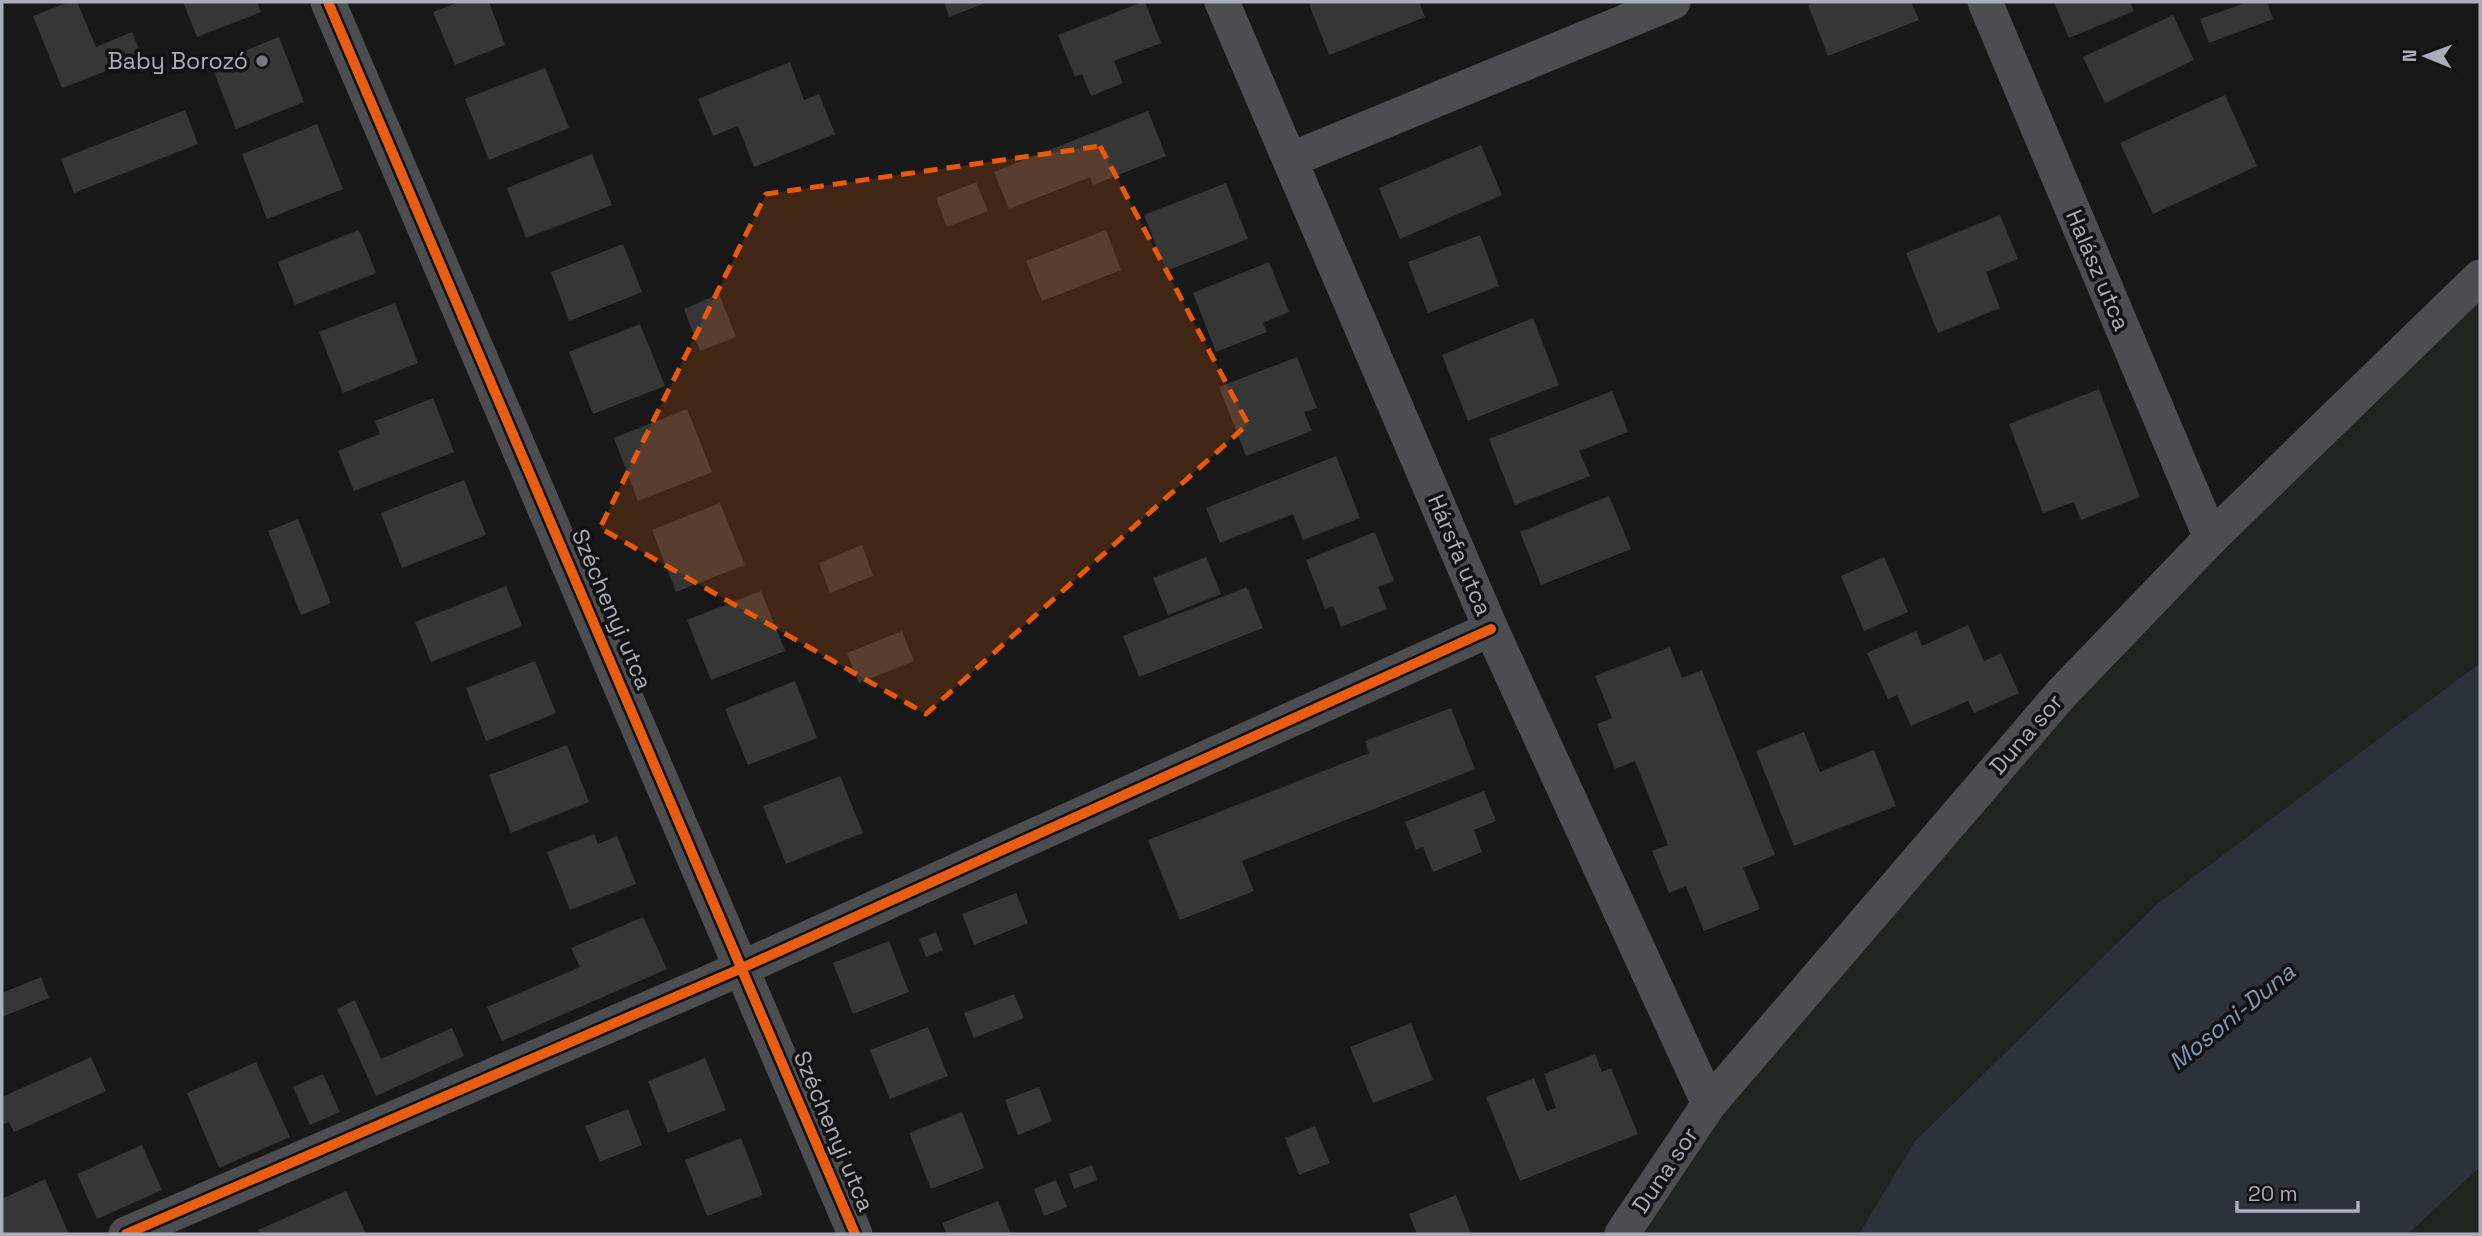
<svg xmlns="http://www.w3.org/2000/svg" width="2482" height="1236" viewBox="0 0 2482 1236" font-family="'Space Grotesk',sans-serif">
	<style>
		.green { fill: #1e251f }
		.water { fill: #2b3239 }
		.building { fill: #363637 }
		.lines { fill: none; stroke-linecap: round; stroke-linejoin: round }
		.minor { stroke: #4c4d51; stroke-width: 35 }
		.cycleway-casing { stroke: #121214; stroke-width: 15 }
		.cycleway { stroke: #e95d12; stroke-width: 10 }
		.marked { fill: #e8590c; fill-opacity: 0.2; stroke: #e8590c; stroke-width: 5; stroke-dasharray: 14 9; stroke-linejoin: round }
		.poi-dot { fill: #777a80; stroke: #121214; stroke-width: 2.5 }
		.labels { text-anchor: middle; stroke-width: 7; stroke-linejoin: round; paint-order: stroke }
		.poi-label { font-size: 23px; fill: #aaaeb8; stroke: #121214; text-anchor: end }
		.street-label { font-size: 23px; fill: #aaaeb8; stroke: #121214 }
		.water-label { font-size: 24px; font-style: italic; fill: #829ab1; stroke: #121214 }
	</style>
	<rect width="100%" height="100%" fill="#181818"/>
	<g class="green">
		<polygon points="2480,264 2480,663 2156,905 1915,1141 1859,1234 1604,1234 1729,1079"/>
		<polygon points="2480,1167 2480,1234 2408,1234"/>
	</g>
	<polygon class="water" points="2480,663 2480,1167 2408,1234 1859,1234 1915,1141 2156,905"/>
	<g class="building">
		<polygon points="69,2 77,2 96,47 132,32 142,57 62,88 33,16"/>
		<polygon points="183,2 257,2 261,12 197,37"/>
		<polygon points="459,2 489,2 505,45 455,65 433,12"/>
		<polygon points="944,2 988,2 949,17"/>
		<polygon points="1142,2 1145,2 1161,43 1114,61 1123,83 1091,96 1082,74 1075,77 1058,35"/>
		<polygon points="1315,2 1419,2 1425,17 1329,55 1309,4"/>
		<polygon points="1817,2 1911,2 1919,20 1828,56 1808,5"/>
		<polygon points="2054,2 2130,2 2134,11 2069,38"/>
		<polygon points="2248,2 2267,2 2273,19 2209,43 2200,19"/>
		<polygon points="2173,15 2194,60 2105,103 2083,57"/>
		<polygon points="279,37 304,102 236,129 211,64"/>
		<polygon points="790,62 804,100 819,94 835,134 754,167 738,126 713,136 698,99"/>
		<polygon points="545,68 569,128 489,160 465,99"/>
		<polygon points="2225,95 2257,166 2153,214 2120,143"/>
		<polygon points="185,110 198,144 74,193 61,159"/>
		<polygon points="1148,111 1166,156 1093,185 1090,177 1009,209 994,172"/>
		<polygon points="317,124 343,189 267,219 242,154"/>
		<polygon points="1481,145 1502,195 1400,239 1379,188"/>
		<polygon points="592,154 612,205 526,238 507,188"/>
		<polygon points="976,182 988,211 947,227 936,198"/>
		<polygon points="1226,183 1248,239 1166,271 1144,215"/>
		<polygon points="2000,215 2018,259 1986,272 2000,308 1938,333 1906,253"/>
		<polygon points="359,230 376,273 295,305 278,262"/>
		<polygon points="1106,230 1121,270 1042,301 1026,261"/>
		<polygon points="1480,235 1499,286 1428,313 1408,262"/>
		<polygon points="623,244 642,292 569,321 551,272"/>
		<polygon points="1269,262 1289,312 1263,323 1267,332 1216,352 1193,293"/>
		<polygon points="719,294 736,337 700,351 684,309"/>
		<polygon points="395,303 418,363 343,393 319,332"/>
		<polygon points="1533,318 1559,385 1468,421 1442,355"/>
		<polygon points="640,324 665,386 593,414 569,352"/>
		<polygon points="1297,357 1317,408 1304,412 1312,431 1246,456 1219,387"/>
		<polygon points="2099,389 2140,497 2081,520 2074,502 2043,513 2009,424"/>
		<polygon points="1612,391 1628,432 1579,451 1590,476 1515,505 1489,439"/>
		<polygon points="433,398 454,452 354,491 338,451 380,434 375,421"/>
		<polygon points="687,409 712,472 638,501 614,438"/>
		<polygon points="1336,456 1360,518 1303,540 1293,514 1220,543 1206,508"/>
		<polygon points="464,480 486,535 402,568 381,513"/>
		<polygon points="1609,496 1631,549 1541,585 1520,532"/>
		<polygon points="720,503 745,565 676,592 652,530"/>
		<polygon points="298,519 331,603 301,615 268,531"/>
		<polygon points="1375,532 1394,581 1378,587 1387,609 1341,627 1333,606 1325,609 1306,560"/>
		<polygon points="862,545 873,576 830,593 819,563"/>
		<polygon points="1206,557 1221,594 1168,615 1153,578"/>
		<polygon points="1884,557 1908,612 1864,631 1841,576"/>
		<polygon points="506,586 522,626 431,662 415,622"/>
		<polygon points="1247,587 1263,628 1139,677 1123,636"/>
		<polygon points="761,591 785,651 711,680 687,620"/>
		<polygon points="1968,625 1984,661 2001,653 2019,693 1974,713 1968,701 1911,726 1897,695 1888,699 1867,653 1916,631 1922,646"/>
		<polygon points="902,631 914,661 859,683 847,653"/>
		<polygon points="1670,647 1682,678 1702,670 1775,855 1743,868 1760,909 1704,931 1686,886 1669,893 1652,851 1668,845 1635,761 1615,769 1597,724 1612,718 1595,676"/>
		<polygon points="535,661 556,713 486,741 466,688"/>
		<polygon points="795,681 817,738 748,765 725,709"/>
		<polygon points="1451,708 1475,769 1242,861 1254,891 1180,920 1148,840 1369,753 1365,741"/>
		<polygon points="1804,732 1820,772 1874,750 1896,806 1794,846 1756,751"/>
		<polygon points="567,745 589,802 511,833 489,775"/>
		<polygon points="840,776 863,833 786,864 763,806"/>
		<polygon points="1484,791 1496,821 1474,830 1482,852 1433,872 1423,847 1416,850 1405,822"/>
		<polygon points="594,834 598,844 617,836 636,884 570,910 547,852"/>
		<polygon points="1016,893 1028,923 974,945 962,914"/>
		<polygon points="643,917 667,969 502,1041 487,1007 580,967 571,948"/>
		<polygon points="936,932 943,950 926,957 919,939"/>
		<polygon points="889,941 909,992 853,1014 833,963"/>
		<polygon points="41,977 49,998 2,1017 2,993"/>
		<polygon points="1014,994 1024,1018 974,1038 964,1013"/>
		<polygon points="355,1000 381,1059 452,1028 464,1056 376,1096 337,1009"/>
		<polygon points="1411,1023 1433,1080 1373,1103 1350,1047"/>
		<polygon points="928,1027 948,1076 890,1099 870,1050"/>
		<polygon points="1595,1054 1602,1072 1611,1068 1638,1134 1520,1181 1486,1097 1534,1078 1547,1111 1556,1108 1544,1074"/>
		<polygon points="91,1057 106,1091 14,1132 9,1122 2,1125 2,1097"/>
		<polygon points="705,1058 726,1110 668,1133 648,1081"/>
		<polygon points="256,1062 290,1137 219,1168 187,1093"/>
		<polygon points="323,1074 340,1112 310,1125 293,1087"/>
		<polygon points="1039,1087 1052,1121 1018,1135 1005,1100"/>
		<polygon points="628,1109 642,1145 600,1162 585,1126"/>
		<polygon points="962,1112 984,1168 931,1189 909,1133"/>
		<polygon points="1315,1126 1330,1163 1299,1175 1285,1138"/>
		<polygon points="741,1138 763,1195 707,1216 685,1160"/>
		<polygon points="142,1145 162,1190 97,1219 77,1174"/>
		<polygon points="1092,1165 1097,1180 1074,1189 1069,1174"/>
		<polygon points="45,1179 68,1232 64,1234 2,1234 2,1199"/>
		<polygon points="1056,1180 1067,1207 1044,1216 1034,1189"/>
		<polygon points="346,1191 366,1234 260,1234 258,1230"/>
		<polygon points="1456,1195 1471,1234 1417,1234 1409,1214"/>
		<polygon points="998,1201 1011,1234 947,1234 942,1223"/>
	</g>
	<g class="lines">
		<g class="minor">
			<polyline points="328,2 855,1234"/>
			<polyline points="1222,2 1491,629 1709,1104"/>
			<polyline points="1985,2 2211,538"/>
			<polyline points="1290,160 1673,2"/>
			<polyline points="126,1234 742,968 1491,629"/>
			<polyline points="1622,1234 1709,1104 2062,693 2211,538 2480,277"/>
		</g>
		<g class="cycleway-casing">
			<g id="cycleway">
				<polyline points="328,2 855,1234"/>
				<polyline points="126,1234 742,968 1491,629"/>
			</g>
		</g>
		<use href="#cycleway" class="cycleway"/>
	</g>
	<path class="marked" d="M1100,146L1248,424L926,714L600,528L766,194Z"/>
	<circle class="poi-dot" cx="262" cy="61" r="7"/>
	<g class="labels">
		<g class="poi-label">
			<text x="248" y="69">Baby Borozó</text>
		</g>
		<g class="street-label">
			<text transform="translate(2098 270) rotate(67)" y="8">Halász utca</text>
			<text transform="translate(1460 555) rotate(67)" y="8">Hársfa utca</text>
			<text transform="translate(612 609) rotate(67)" y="8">Széchenyi utca</text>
			<text transform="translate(2026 734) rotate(-49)" y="8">Duna sor</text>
			<text transform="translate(834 1131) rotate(67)" y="8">Széchenyi utca</text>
			<text transform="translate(1665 1170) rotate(-56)" y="8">Duna sor</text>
		</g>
		<g class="water-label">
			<text transform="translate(2232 1017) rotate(-39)" y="8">Mosoni-Duna</text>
		</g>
	</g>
	<rect width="2482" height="1236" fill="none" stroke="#aaaeb8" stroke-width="7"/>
	<g transform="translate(2426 56) rotate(271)" stroke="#121214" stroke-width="5" paint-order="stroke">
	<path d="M0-5L12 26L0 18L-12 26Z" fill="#aaaeb8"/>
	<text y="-10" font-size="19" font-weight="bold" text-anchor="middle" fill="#aaaeb8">N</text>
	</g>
	<path d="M2237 1201v10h121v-10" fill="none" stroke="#aaaeb8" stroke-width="3.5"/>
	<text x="2248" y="1201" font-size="21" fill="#aaaeb8" stroke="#121214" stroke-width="5" paint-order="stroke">20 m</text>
</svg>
